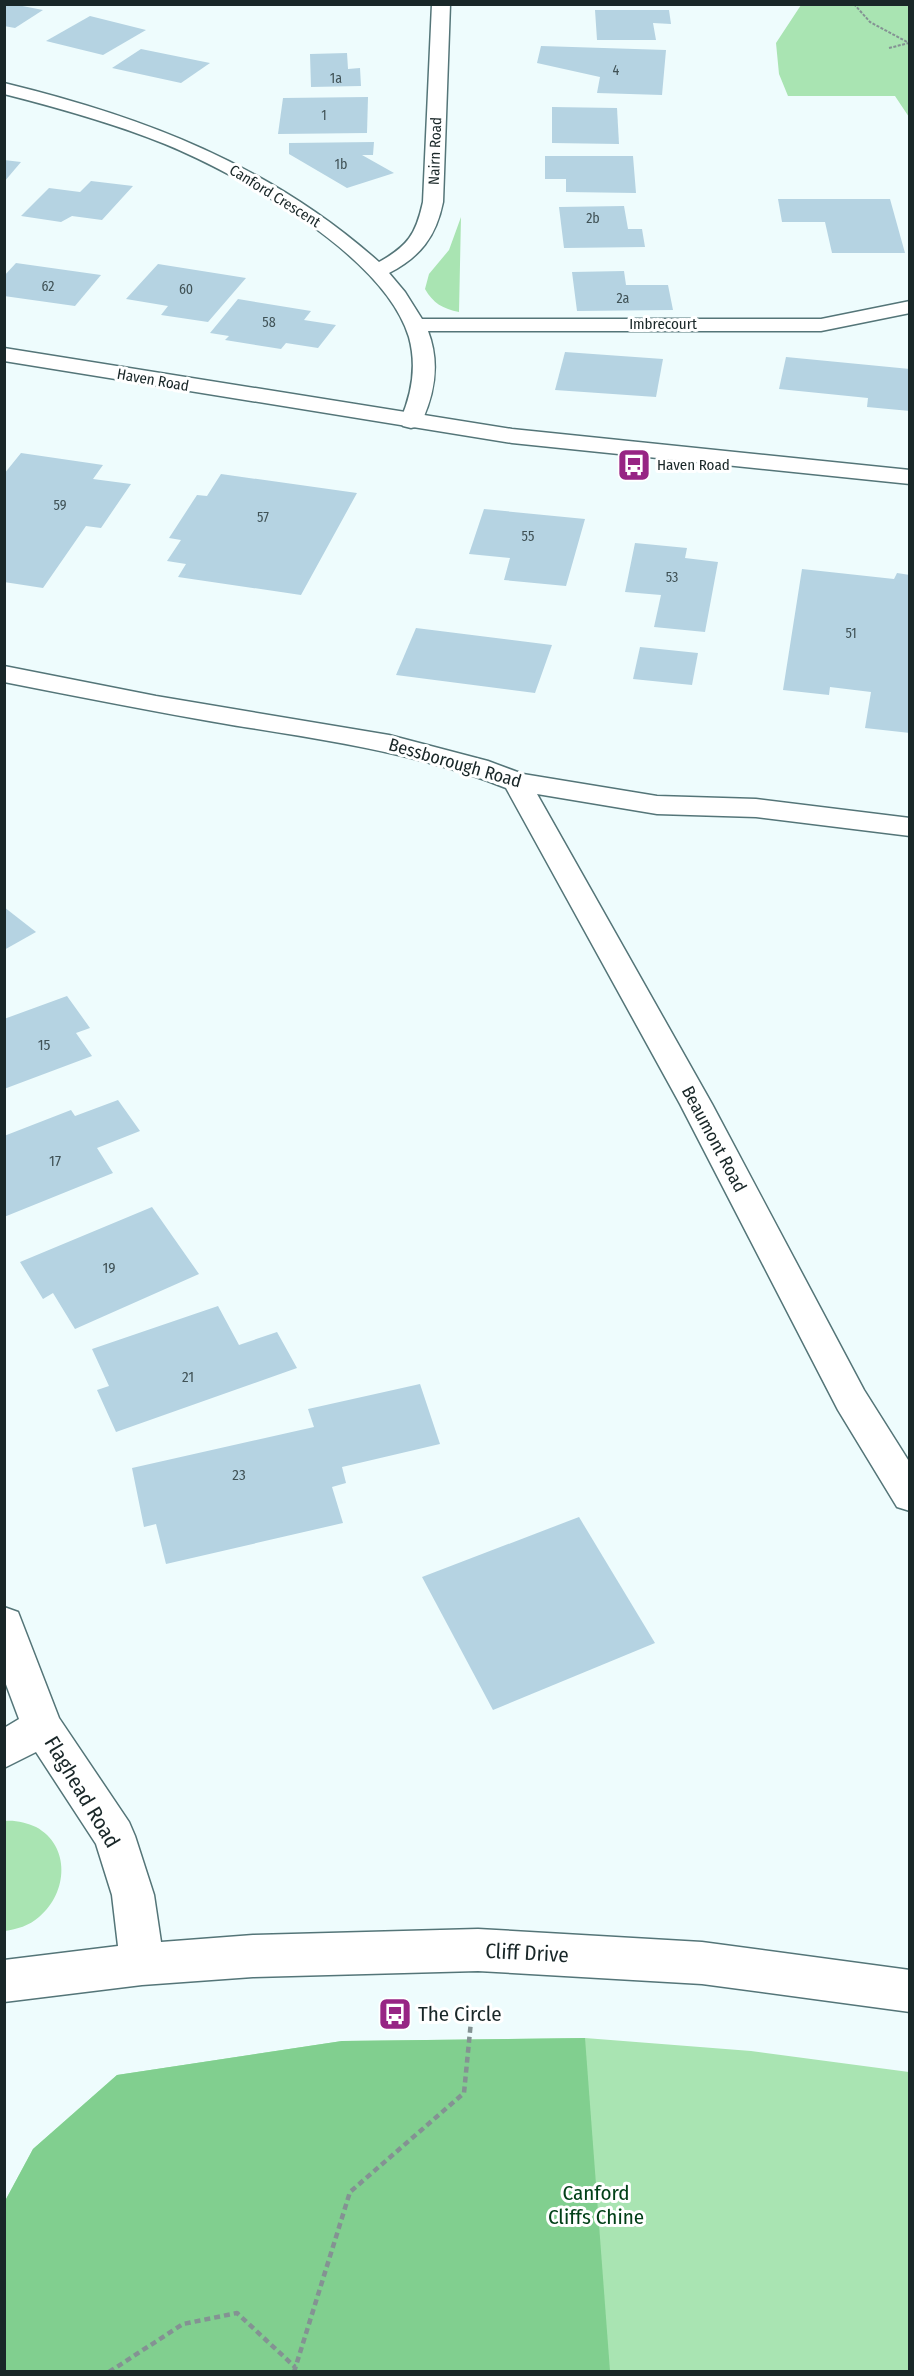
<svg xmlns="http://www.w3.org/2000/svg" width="914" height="2376" viewBox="0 0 914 2376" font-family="'Fira Sans Condensed',sans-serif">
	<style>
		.green { fill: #a9e4b2 }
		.forest { fill: #81cf8f }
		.building { fill: #b5d3e2 }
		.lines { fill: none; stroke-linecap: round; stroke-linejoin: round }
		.minor-casing { stroke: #547578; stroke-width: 3 }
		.major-casing { stroke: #547578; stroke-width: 3 }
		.path-far1 { stroke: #849293; stroke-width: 2; stroke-dasharray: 3 1.5; stroke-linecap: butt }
		.path { stroke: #849293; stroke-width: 4.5; stroke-dasharray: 6 4; stroke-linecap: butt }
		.minor { fill: #fff; fill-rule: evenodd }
		.major { fill: #fff; fill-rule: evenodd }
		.labels { text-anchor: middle; stroke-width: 6; stroke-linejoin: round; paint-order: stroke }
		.far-number-label { font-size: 14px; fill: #405256 }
		.far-street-label { font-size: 15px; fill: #192728; stroke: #fff }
		.far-poi-label { font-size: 15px; fill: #192728; stroke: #fff; text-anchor: start }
		.number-label { font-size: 15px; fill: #405256 }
		.street-label { font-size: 18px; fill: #192728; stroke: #fff }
		.near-street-label { font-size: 21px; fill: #192728; stroke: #fff }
		.near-poi-label { font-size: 21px; fill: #192728; stroke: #fff; text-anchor: start }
		.near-park-label { font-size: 21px; fill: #024018; stroke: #fff }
	</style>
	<rect width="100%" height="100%" fill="#eefcfd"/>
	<g class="green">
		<polygon points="801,5 909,5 909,117 895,96 788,96 779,74 776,43"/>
		<path d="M461,217L459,312C443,309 433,303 425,289L429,274L449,250Z"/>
		<path d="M5,1821C15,1820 27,1823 36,1827C71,1846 68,1893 39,1917C29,1926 17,1929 5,1931Z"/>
		<polygon points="585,2038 751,2051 909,2072 909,2371 5,2372 5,2201 33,2149 117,2075 342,2041"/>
	</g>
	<polygon class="forest" points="585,2038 610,2371 5,2371 5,2201 33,2149 117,2075 342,2041"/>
	<g class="building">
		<polygon points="4,4 12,4 43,10 15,28 4,26"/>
		<polygon points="595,10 669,10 671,24 653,23 656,40 597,40"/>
		<polygon points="90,16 146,30 103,55 46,41"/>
		<polygon points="541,46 666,50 662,95 597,93 600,77 537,63"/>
		<polygon points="141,49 210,63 181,83 112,68"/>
		<polygon points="347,53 348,69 360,68 361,86 311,87 310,54"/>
		<polygon points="368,97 367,133 278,134 283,98"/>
		<polygon points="552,107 617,108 619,144 552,143"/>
		<polygon points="374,142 373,155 362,155 394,173 347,188 289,154 289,143"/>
		<polygon points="545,156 633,156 636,193 566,192 566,179 545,179"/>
		<polygon points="4,160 21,162 4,182"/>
		<polygon points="91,181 133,186 102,220 72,216 61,222 21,216 49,188 80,192"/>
		<polygon points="778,199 890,199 905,253 832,253 825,222 782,222"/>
		<polygon points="624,206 628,229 642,229 645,247 564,248 559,207"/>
		<polygon points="16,263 101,275 75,306 4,296 4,276"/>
		<polygon points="158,264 246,278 208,322 161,315 168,306 126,299"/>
		<polygon points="624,271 626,285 668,285 673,310 577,311 572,272"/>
		<polygon points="238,299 311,311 304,320 336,325 318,348 286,343 281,349 225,340 229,336 210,333"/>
		<polygon points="565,352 663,359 656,397 555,390"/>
		<polygon points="786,357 910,369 910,411 867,407 868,398 779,389"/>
		<polygon points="21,453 103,465 93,479 131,484 101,528 86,526 43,588 4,582 4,474"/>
		<polygon points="221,474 357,493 301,595 178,577 186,564 167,561 181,540 169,538 197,495 207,496"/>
		<polygon points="484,509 585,519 566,586 504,580 510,558 469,554"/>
		<polygon points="635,543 687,548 685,558 718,562 705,632 654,627 661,595 625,592"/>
		<polygon points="802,569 894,579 897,573 910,575 910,733 865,728 871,692 830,687 829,695 783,690"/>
		<polygon points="416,628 552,645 535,693 396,675"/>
		<polygon points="640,647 698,653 692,685 633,679"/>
		<polygon points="4,907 36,932 4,950"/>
		<polygon points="67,996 90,1028 76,1033 92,1056 4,1089 4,1019"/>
		<polygon points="118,1100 140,1131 97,1148 113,1173 4,1217 4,1136 71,1110 75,1116"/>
		<polygon points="152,1207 199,1274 75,1329 53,1293 43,1299 20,1262"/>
		<polygon points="218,1306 239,1345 277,1332 297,1368 116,1432 97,1390 109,1386 92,1349"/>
		<polygon points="420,1384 440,1444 342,1467 346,1483 332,1487 343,1523 166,1564 156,1524 144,1527 132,1468 314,1427 308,1409"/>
		<polygon points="579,1517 655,1643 493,1710 422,1577"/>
	</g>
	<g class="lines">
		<g class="minor-casing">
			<g id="minor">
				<path d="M432,4H450L443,202C436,237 420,257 389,273L405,292L422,319H821L910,301V313L821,331H428C440,362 435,392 422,421L419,426L411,428L403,426L400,421C412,394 417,366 409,337C384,255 240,175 165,144C113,123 59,108 4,94V83C144,117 270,165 379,262C408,246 416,234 423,202Z"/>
				<path d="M4,666L156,696L389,735L488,761L523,774L657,796L756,799L910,818V836L756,817L657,814L537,794L712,1104L864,1390L910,1463V1511L897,1507L838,1410L680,1104L506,788C418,753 325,740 232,725C156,712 80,697 4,682Z"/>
				<polygon points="4,1607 18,1612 59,1718 129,1822 135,1836 154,1895 161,1942 253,1935 478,1929 702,1942 910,1970 910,2012 702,1984 478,1971 253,1977 142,1985 4,2002 4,1960 118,1946 112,1895 96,1844 36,1752 4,1768 4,1728 19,1719 4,1679"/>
			</g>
		</g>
		<g class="major-casing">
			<polygon id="major" points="4,348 512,429 910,470 910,484 512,443 4,361"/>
		</g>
		<g class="path-far1">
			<polyline points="854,4 870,22 909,43"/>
			<polyline points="889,48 909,43"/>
		</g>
		<g class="path">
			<polyline points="109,2372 183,2324 237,2313 295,2367"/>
			<polyline points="294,2372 350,2192 464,2093 472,2011"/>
		</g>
		<use href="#minor" class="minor"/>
		<use href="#major" class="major"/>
	</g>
	<defs>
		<g id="bus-square" transform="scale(1.725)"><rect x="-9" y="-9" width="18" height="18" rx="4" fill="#972584" stroke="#fff"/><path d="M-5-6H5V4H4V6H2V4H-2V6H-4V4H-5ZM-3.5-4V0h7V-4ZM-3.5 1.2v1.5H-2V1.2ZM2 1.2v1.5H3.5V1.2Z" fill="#fff"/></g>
	</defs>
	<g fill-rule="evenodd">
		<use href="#bus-square" x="634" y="465"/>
		<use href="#bus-square" x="395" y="2014"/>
	</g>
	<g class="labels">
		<g class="far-number-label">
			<text x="616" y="75">4</text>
			<text x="336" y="83">1a</text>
			<text x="324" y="120">1</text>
			<text x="341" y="169">1b</text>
			<text x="593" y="223">2b</text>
			<text x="48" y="291">62</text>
			<text x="186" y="294">60</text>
			<text x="623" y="303">2a</text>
			<text x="269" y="327">58</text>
			<text x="60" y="510">59</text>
			<text x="263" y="522">57</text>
			<text x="528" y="541">55</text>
			<text x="672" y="582">53</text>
			<text x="851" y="638">51</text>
		</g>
		<g class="far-street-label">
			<text transform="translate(435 151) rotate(-88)" y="5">Nairn Road</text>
			<text transform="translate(275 196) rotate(32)" y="5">Canford Crescent</text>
			<text x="663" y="329">Imbrecourt</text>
			<text transform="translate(153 380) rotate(10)" y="5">Haven Road</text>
		</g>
		<g class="far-poi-label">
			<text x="657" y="470">Haven Road</text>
		</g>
		<g class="number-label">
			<text x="44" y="1050">15</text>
			<text x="55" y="1166">17</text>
			<text x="109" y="1273">19</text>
			<text x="188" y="1382">21</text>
			<text x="239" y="1480">23</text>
		</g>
		<g class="street-label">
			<text transform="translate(455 763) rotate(16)" y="6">Bessborough Road</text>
			<text transform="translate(714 1139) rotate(62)" y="6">Beaumont Road</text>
		</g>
		<g class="near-street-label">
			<text transform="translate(82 1792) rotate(59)" y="7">Flaghead Road</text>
			<text transform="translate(527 1953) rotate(3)" y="7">Cliff Drive</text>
		</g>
		<g class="near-poi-label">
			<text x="418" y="2021">The Circle</text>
		</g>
		<g class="near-park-label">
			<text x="596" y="2200">Canford<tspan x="596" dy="24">Cliffs Chine</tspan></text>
		</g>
	</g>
	<rect width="914" height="2376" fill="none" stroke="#192728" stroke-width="12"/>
</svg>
